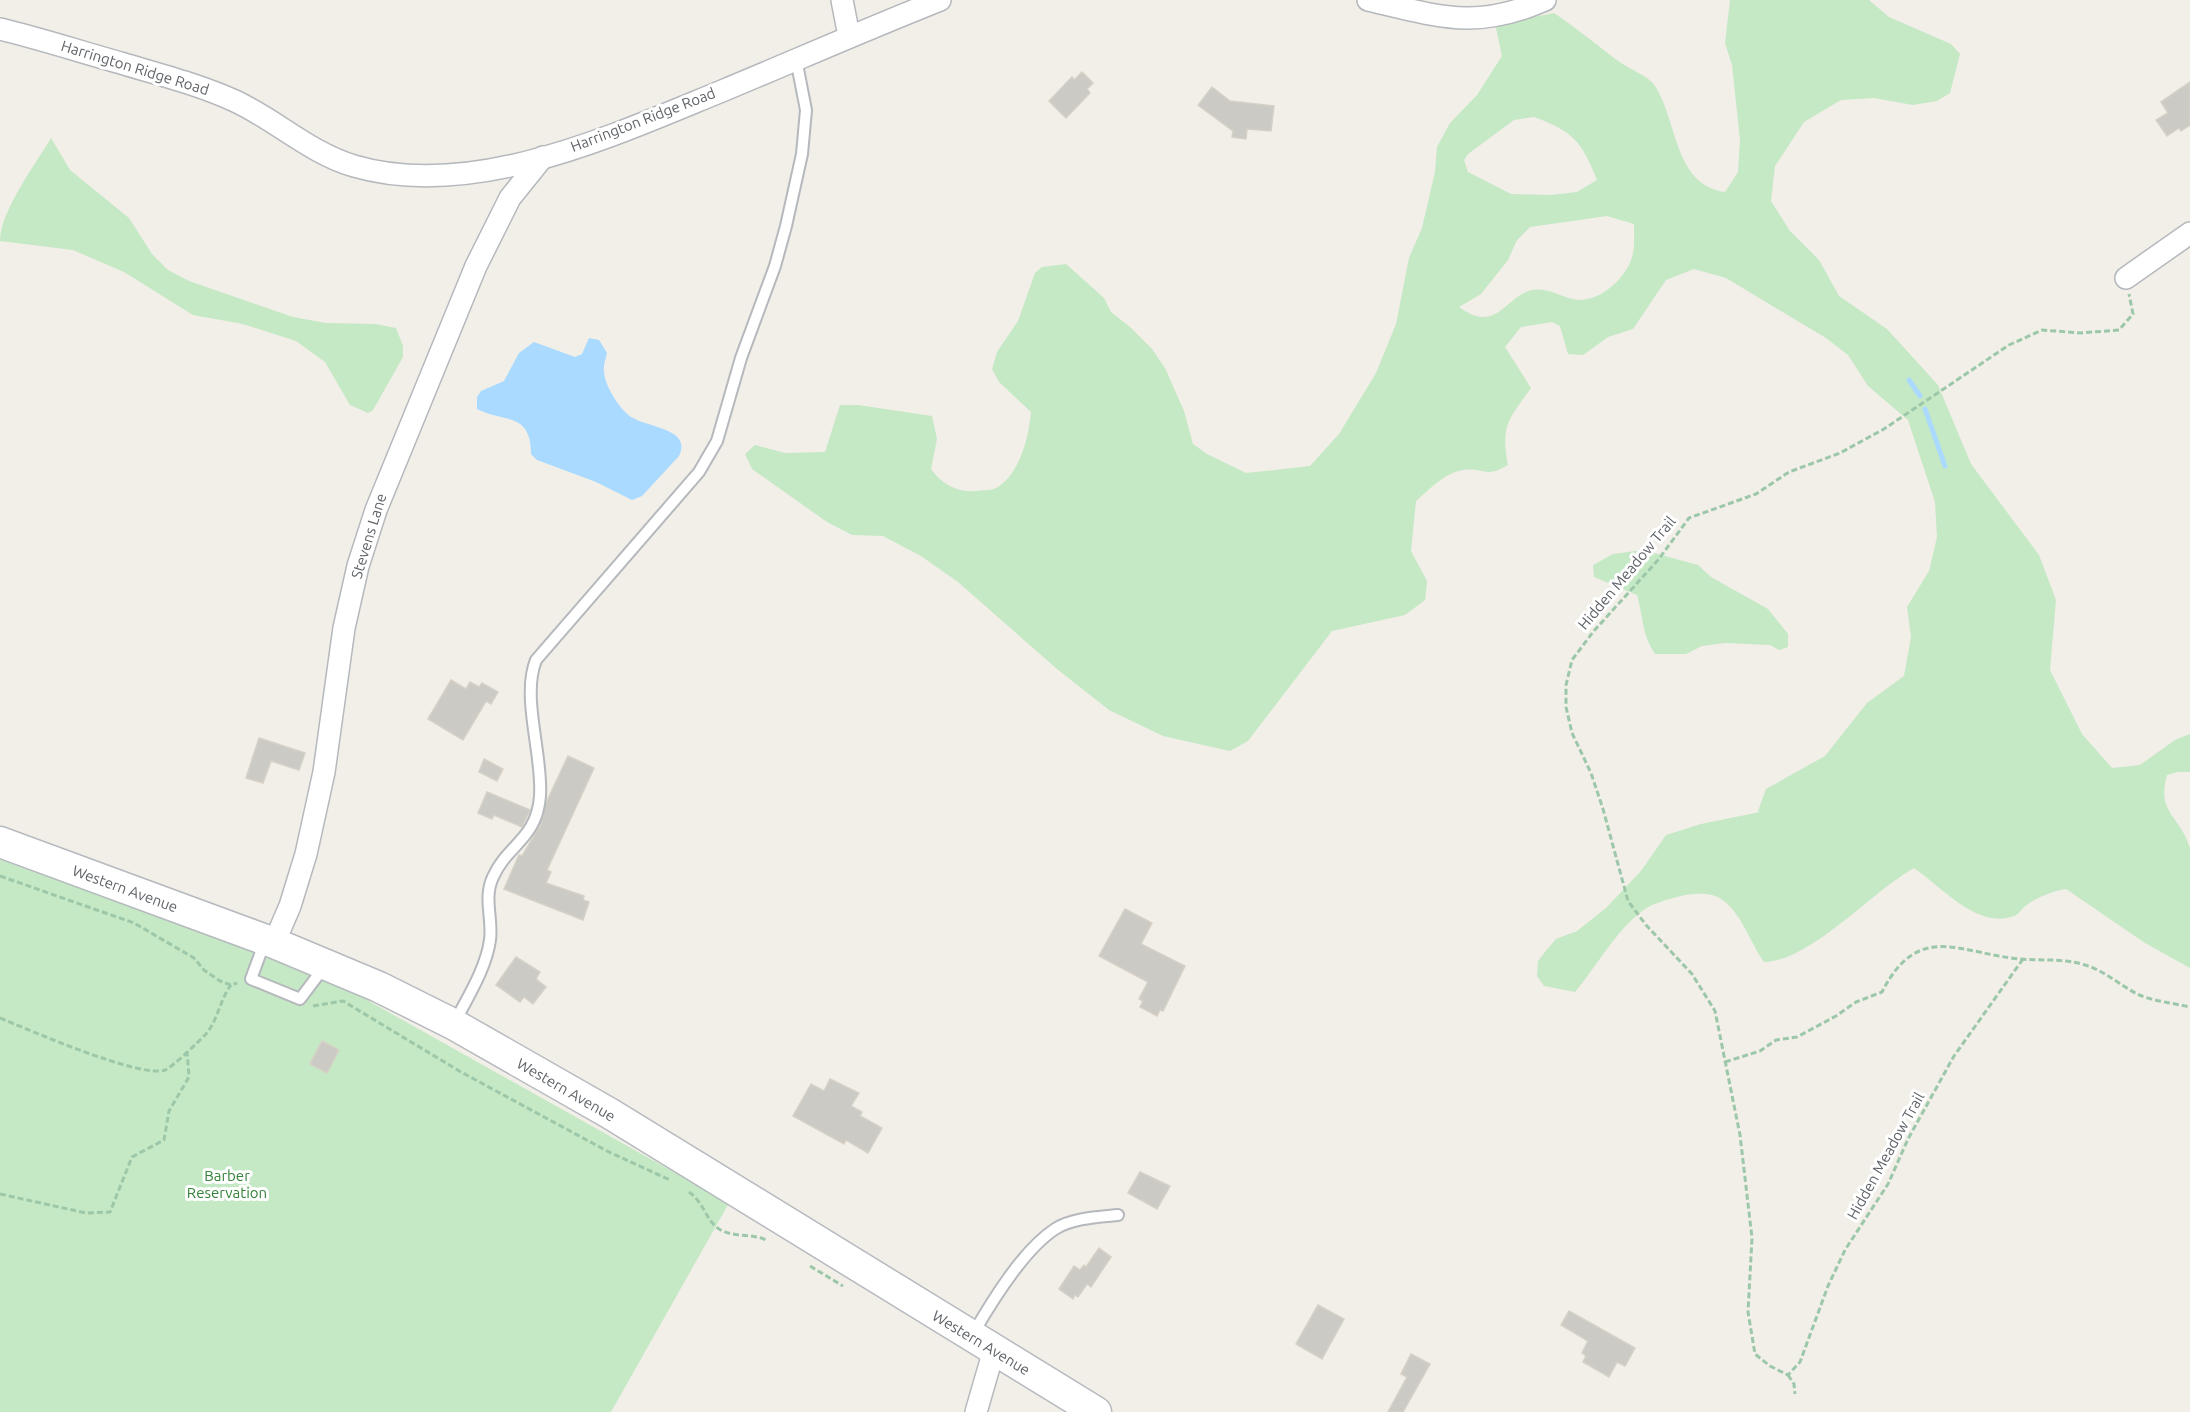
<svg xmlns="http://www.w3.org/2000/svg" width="2190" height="1412" viewBox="0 0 2190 1412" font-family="Ubuntu,sans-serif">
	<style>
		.green { fill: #c5e8c5; fill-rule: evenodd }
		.water { fill: #aadaff }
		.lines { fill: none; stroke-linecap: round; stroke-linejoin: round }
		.stream { stroke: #aadaff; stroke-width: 5 }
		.building { fill: #cccac5; stroke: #d6d1c6; stroke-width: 1.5 }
		.lane-casing { stroke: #b5b8bc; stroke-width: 14 }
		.street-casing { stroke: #b5b8bc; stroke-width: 24 }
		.secondary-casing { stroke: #b6babf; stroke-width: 33 }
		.path { stroke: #9cc7a9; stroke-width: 3; stroke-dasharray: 6 3; stroke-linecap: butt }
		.lane { stroke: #fff; stroke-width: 10 }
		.street { stroke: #fff; stroke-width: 21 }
		.secondary { stroke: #fff; stroke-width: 30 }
		.labels { text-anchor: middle; stroke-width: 6; stroke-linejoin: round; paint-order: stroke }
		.street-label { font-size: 15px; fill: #5f6368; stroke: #fff }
		.park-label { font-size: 15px; fill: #348238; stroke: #fff }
	</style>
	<rect width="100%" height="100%" fill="#f1efe8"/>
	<g class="green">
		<path d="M1730,0H1869L1889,17L1951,44L1960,54L1950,93L1937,101L1913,105L1874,98L1841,100L1804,122L1775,166L1771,201L1790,231L1819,260L1839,296L1887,329L1938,385L1971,464L2039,555L2056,600L2050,670L2082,734L2112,768L2140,765L2175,740L2190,734V772H2178L2167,775C2156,813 2180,815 2190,848V968L2145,943L2066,889C2052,891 2035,898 2024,907C2021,910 2018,915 2014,916C1977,930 1941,886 1914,868C1871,892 1811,961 1764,962C1751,944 1742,915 1724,901C1714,892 1697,893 1685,895C1672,898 1652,903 1642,911C1615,932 1597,966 1575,992L1544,986L1537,976L1538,961L1545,952L1556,939L1577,931L1606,908L1641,871L1666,835L1701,824L1760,812L1758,811L1766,789L1825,756L1867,703L1904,676L1911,637L1907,607L1929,571L1937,537L1935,502L1908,420L1868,386L1848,355L1826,338L1726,278L1694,269L1666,280L1633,329L1608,337L1583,355L1568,354L1560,326L1552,322L1521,327L1505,347L1531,388C1509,419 1500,425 1508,465C1485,479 1485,467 1463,470C1444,473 1430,489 1416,501L1411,551L1427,581L1425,600L1405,615L1332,631L1248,741L1230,751L1163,736L1109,710L1057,669L958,582L921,556L883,536L852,535L827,522L752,469L745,454L755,445L785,453L825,452L840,405H858L932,416L937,439L931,469C941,483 957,493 975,491C982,490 992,491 998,487C1020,473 1029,436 1031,412L999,382L992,369L997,352L1018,321L1035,273L1042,267L1066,264L1104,298L1111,312L1130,327L1152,349L1165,368L1184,411L1193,444L1207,454L1246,473L1310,466L1339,434L1376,373L1396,324L1409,258L1422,228L1435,172L1437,147L1450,123L1477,95L1502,56L1496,28C1515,14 1531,19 1554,13C1578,29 1599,47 1621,63C1631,70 1649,76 1655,86C1678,122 1674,185 1725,192L1738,172L1740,140L1732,65L1725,43ZM1534,117C1573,131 1582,142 1597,180L1577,192L1551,195L1511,194L1468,172L1464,160L1468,154L1514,120ZM1607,216L1634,224C1634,235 1635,247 1632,257C1626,279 1597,305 1573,299C1560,296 1546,287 1532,290C1505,296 1497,335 1459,307L1481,294L1508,260L1517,240L1530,227Z"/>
		<path d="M51,138L70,170L129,218L152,254L168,270L189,281L293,317L326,323L376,324L396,328L403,346V357L373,410L368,413L350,405L325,362L296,341L243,324L193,315L124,272L73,250L0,241C0,211 36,164 51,138Z"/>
		<path d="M1643,550L1698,565L1711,577L1768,609L1788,634V647L1779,650L1770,645L1725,643L1702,646L1686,654H1655C1641,632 1644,619 1637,595L1594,577L1593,565L1613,554Z"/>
		<polygon points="0,857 155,913 349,990 729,1203 611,1412 0,1412"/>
	</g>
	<path class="water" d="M589,338L599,340L607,353C606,359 603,365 604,371C604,385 621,412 633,418C650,428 692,429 679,456L642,496L632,500L596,482L537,460L531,454C531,411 503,423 477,409V397L481,391L504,381L519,353L534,342L575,357L582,354Z"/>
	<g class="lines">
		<g class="stream">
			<polyline points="1909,380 1920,396"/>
			<polyline points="1925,409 1945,466"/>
		</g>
	</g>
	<g class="building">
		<polygon points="1082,72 1093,83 1087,89 1090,93 1066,118 1049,101 1072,77 1074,80"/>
		<polygon points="2190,82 2190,125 2181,131 2179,128 2167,136 2156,120 2168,113 2161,102"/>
		<polygon points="1212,87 1230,101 1274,106 1271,131 1247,129 1246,139 1232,137 1233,131 1198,105"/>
		<polygon points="451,680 466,689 470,682 479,687 482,683 498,692 491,704 486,701 463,740 428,719"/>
		<polygon points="259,738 305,753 299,770 271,761 263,783 246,778"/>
		<polygon points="568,756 594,768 547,870 551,872 546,883 584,896 583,900 589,902 583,920 504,889 519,855 522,856 540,826 546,803"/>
		<polygon points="484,759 503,769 497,781 479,772"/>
		<polygon points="487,792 530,810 522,827 494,815 492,819 478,813"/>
		<polygon points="1125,909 1152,923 1141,944 1185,966 1163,1011 1160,1010 1157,1016 1140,1007 1143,1001 1139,999 1148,982 1099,956"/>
		<polygon points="516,957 540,972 536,979 546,987 533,1004 524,997 520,1002 496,985"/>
		<polygon points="322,1041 339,1050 327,1073 310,1064"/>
		<polygon points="830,1079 859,1093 851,1106 862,1112 860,1116 882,1128 868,1153 846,1140 844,1144 793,1116 811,1084 824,1091"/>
		<polygon points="1140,1172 1170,1186 1157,1209 1128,1193"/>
		<polygon points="1099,1248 1111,1257 1091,1287 1087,1284 1078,1297 1075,1295 1073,1299 1059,1289 1074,1266 1080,1270 1084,1265 1086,1267"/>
		<polygon points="1318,1305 1344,1319 1322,1359 1296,1344"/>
		<polygon points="1569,1311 1635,1348 1625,1366 1617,1362 1609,1377 1583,1362 1586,1356 1582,1353 1588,1341 1561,1325"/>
		<polygon points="1411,1354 1430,1364 1403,1412 1388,1412 1407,1377 1401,1374"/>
	</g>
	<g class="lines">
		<g class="lane-casing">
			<g id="lane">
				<polyline points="265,941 251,979 300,999 325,966"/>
				<path d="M454,1024C467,998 486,969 490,940C493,919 483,898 493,877C507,845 537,839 540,796C543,755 521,697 536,660L699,472L717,441L741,358L775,266L786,226L802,154L806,110L796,59"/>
				<path d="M973,1334C992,1301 1023,1250 1055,1229C1072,1218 1098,1217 1118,1215"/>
			</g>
		</g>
		<g class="street-casing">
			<g id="street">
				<polyline points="842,0 849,36"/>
				<path d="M1368,0C1439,16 1474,31 1545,0"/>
				<path d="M0,29C41,39 81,52 121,63C160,75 198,84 235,101C276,120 310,153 354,166C473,201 614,135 722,91C794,61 867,29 940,0"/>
				<polyline points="2126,278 2190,233"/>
				<polyline points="274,943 290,906 306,854 324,772 344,628 358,566 376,510 476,266 510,198 543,157"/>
				<polyline points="976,1412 994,1350"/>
			</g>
		</g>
		<g class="secondary-casing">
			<polyline id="secondary" points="0,842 274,943 379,987 453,1024 609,1113 1096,1412"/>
		</g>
		<g class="path">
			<polyline points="0,876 134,923 194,958 204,970 220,981 231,985 237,983"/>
			<polyline points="2023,959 1954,1056 1908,1139 1888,1184 1845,1250 1828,1286 1800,1362 1788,1375 1770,1366 1755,1354 1748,1312 1752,1238 1740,1135 1715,1011 1692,974 1646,925 1628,901 1603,809 1591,773 1572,733 1566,707 1566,685 1572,660 1593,632 1658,560 1689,518 1756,494 1789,472 1840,453 1884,429 2009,345 2042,330 2080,333 2119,330 2133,314 2129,294"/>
			<polyline points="313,1006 343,1001 461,1072 607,1151 670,1180"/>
			<path d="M0,1018C27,1029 141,1079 165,1070C173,1067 199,1041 206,1034C218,1020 220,999 231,985"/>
			<path d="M1725,1062L1760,1051L1776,1040L1797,1037L1836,1016L1856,1002L1882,992C1919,920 1960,954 2021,959C2043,961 2063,958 2085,965C2103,970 2120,985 2137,994C2152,1001 2173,1003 2190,1007"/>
			<path d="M689,1192C705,1204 705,1219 719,1229C733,1238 752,1233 766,1240"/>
			<polyline points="0,1194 86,1213 110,1212 132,1157 164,1140 169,1111 189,1077 187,1051"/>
			<polyline points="810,1266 843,1286"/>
			<polyline points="1788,1375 1794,1384 1795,1394"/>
		</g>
		<use href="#lane" class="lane"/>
		<use href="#street" class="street"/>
		<use href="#secondary" class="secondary"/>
	</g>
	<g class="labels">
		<g class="street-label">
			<text transform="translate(135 68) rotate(17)" y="5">Harrington Ridge Road</text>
			<text transform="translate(643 120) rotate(-21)" y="5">Harrington Ridge Road</text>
			<text transform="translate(369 536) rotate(-73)" y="5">Stevens Lane</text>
			<text transform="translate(1627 573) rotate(-50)" y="5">Hidden Meadow Trail</text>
			<text transform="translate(125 889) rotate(20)" y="5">Western Avenue</text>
			<text transform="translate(566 1090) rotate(30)" y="5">Western Avenue</text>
			<text transform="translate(1886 1156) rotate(-61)" y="5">Hidden Meadow Trail</text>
			<text transform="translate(981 1343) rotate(31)" y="5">Western Avenue</text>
		</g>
		<g class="park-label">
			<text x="227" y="1181">Barber<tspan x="227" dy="17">Reservation</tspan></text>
		</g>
	</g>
</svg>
